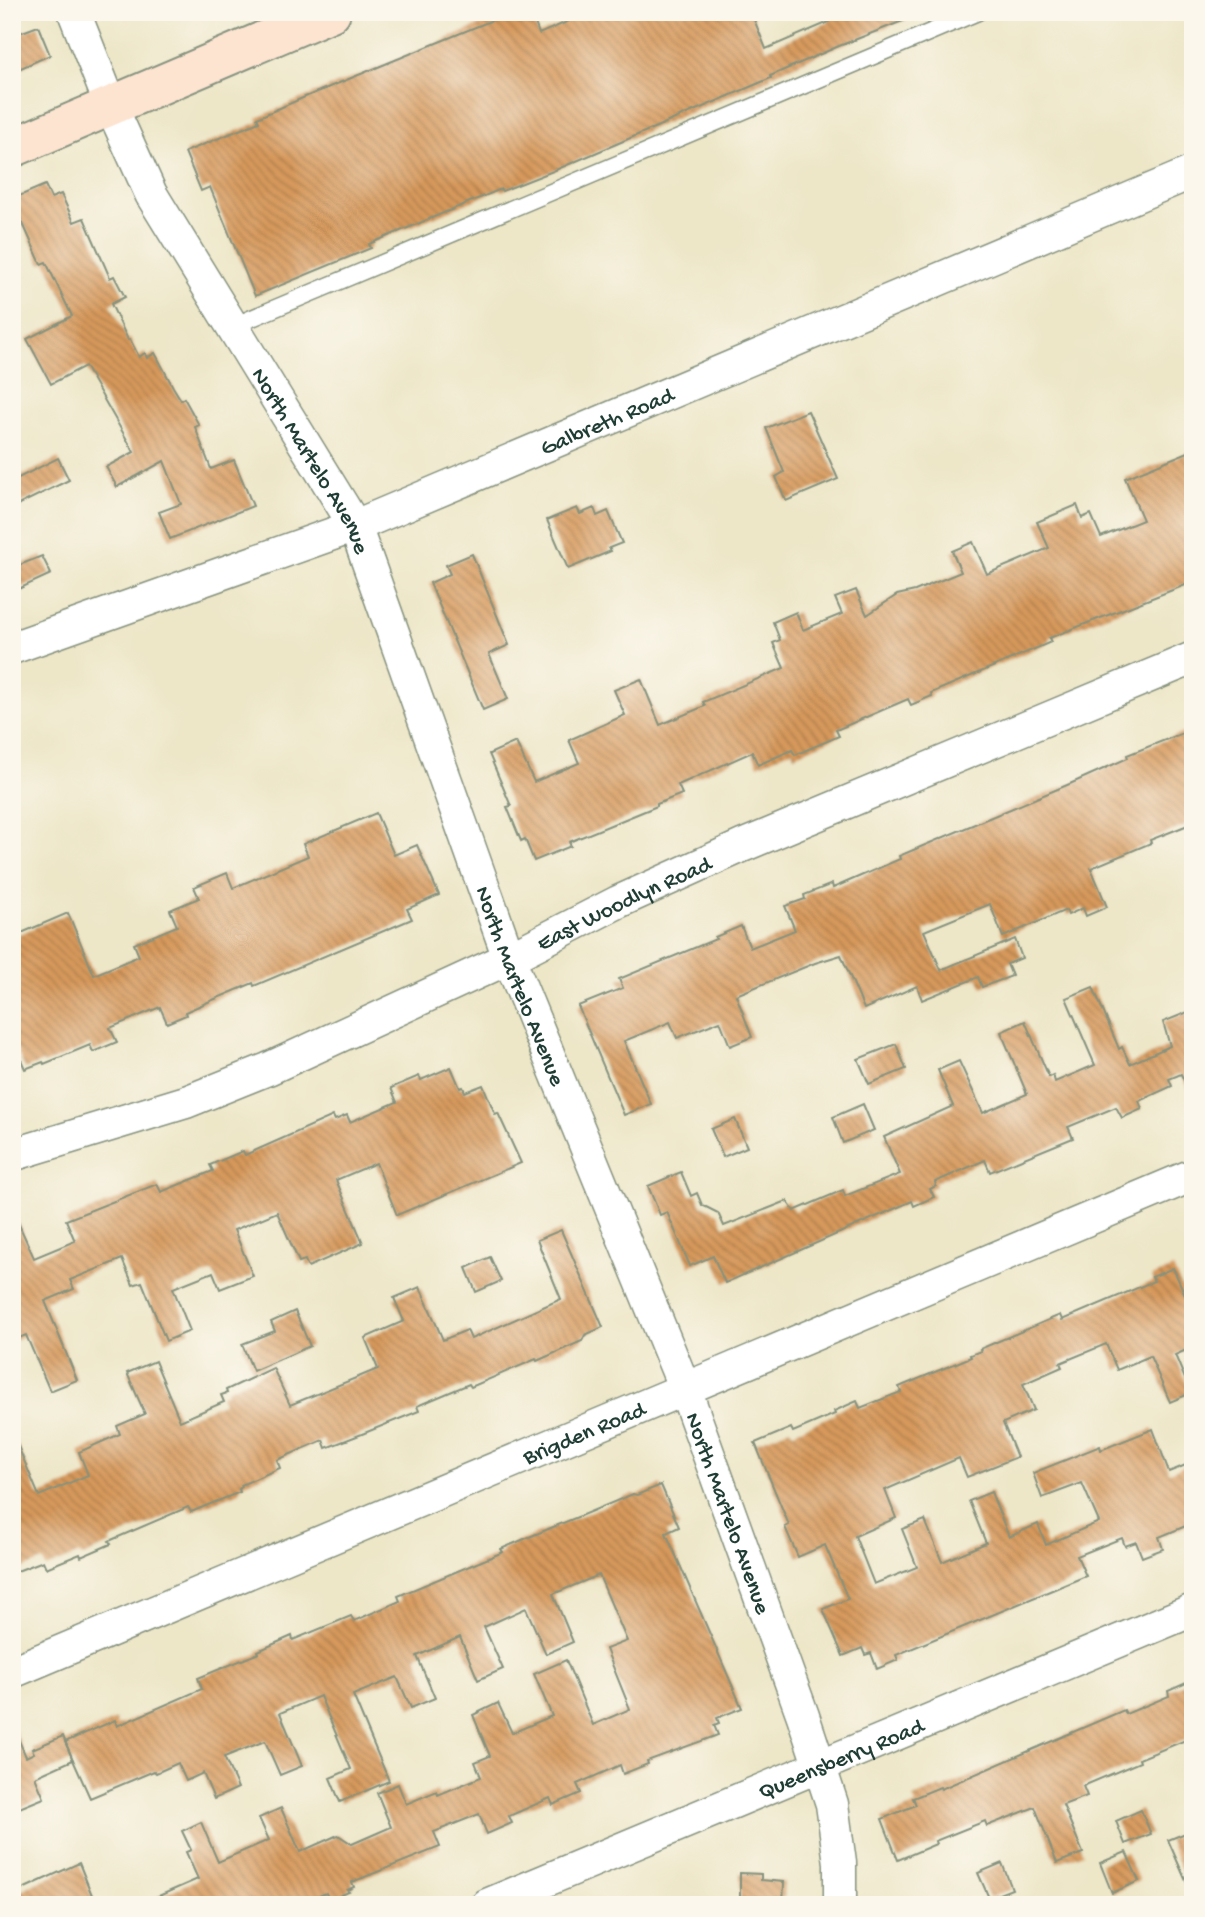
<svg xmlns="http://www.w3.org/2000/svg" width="1205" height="1917" viewBox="0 0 1205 1917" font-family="'Gochi Hand',sans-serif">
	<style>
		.building { fill: url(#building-back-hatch) }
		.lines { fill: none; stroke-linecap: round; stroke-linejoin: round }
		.lane-casing { stroke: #86927e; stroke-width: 19 }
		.street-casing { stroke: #86927e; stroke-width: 35 }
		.secondary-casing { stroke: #86927e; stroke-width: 42 }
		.lane { stroke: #fff; stroke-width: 16 }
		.street { stroke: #fff; stroke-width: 32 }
		.secondary { stroke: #fde4d1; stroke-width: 38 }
		.labels { text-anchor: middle; stroke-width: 7; stroke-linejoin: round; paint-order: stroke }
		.street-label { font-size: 23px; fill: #1f3d34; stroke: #fbf7ec }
	</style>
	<defs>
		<pattern id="building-back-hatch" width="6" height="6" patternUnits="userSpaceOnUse" patternTransform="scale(1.75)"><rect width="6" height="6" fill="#d7995b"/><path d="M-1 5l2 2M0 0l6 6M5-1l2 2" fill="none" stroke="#ae7e4c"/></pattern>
	</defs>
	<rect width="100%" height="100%" fill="#fbf7ec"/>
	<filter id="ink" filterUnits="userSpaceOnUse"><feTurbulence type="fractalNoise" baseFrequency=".0143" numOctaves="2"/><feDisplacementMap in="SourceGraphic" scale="14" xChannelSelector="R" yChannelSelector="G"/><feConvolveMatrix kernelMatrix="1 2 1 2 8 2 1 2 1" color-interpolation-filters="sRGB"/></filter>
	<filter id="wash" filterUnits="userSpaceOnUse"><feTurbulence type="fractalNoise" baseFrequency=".00686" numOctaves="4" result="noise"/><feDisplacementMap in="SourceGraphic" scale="28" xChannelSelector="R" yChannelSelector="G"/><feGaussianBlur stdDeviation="1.57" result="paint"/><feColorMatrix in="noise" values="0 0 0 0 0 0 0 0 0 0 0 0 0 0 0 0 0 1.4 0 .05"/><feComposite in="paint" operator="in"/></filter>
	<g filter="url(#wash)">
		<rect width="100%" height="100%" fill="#ede6c7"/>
		<g id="blocks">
			<g class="building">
				<polygon points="512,12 531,12 539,34 590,12 751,12 766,49 829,22 828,19 831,18 829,12 923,13 839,46 770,76 771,78 553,171 502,191 501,189 369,244 371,248 255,296 210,187 201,191 185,152 259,122 257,118 305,97"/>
				<polygon points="38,26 50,55 12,72 12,36"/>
				<polygon points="45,185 51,198 61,194 74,222 84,218 110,278 114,276 125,297 111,304 128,340 130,339 139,357 145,353 147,358 155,353 173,387 181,400 184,398 199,425 195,427 211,469 234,460 253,506 170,539 159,512 181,504 164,461 117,487 106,467 134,452 85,366 51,384 27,339 72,316 46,262 41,264 12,199"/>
				<polygon points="808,411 838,479 786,501 776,477 784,472 766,428"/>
				<polygon points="1193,450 1193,582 1049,638 1051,642 931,693 932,696 911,705 908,699 836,730 839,736 795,755 792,750 758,765 752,752 678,785 682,794 657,804 657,806 569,842 571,846 534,861 525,839 521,841 507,807 511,806 489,754 516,742 534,782 579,763 569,740 625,715 614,690 641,679 660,725 705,706 703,702 784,668 773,643 780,640 773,622 796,612 803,630 842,614 835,598 856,590 867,615 897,595 915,591 961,572 952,551 973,542 987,574 1049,548 1037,522 1077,505 1082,518 1091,514 1101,537 1143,520 1125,478"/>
				<polygon points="58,458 69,480 12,508 12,481"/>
				<polygon points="577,508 580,514 594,508 597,516 608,511 622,543 609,548 611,551 568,569 547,520"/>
				<polygon points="472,554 509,645 489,654 508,699 483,710 430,583 450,574 446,565"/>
				<polygon points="42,556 51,574 12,592 12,568"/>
				<polygon points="1193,729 1193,823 1150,840 1151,843 1091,868 1107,907 1086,916 1083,908 1068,915 1066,910 1003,937 990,904 924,931 941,970 1015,939 1022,958 1007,964 1012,976 982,987 978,977 922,1000 917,986 864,1009 841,955 815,963 736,995 752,1037 730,1046 720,1021 677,1038 670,1022 624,1041 651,1104 624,1115 578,1006 623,988 619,979 716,939 715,937 741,926 750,948 795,930 785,906 805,899 804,895 832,884 833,888 900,859 899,856 1072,783 1128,758 1127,755"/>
				<polygon points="376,813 394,855 417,845 439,895 407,909 412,919 254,986 253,983 208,1002 185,1012 186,1015 167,1023 160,1007 110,1028 117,1042 93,1052 90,1045 44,1064 43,1062 25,1069 12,1039 12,937 68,913 94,975 139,956 134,944 177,926 170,910 199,898 194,887 227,873 233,888 308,856 303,844"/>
				<polygon points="1093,987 1119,1049 1122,1047 1130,1064 1170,1046 1163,1022 1193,1010 1193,1100 1181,1074 1169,1079 1172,1086 1139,1101 1142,1109 1122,1118 1116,1107 1068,1127 1073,1138 990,1172 985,1160 935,1182 936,1186 930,1189 934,1197 914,1206 912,1201 725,1283 713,1256 690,1266 667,1212 660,1215 648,1186 681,1172 691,1196 697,1193 702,1205 718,1213 724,1226 787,1201 794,1211 843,1190 845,1196 900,1174 884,1137 953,1106 938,1070 959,1061 983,1113 1027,1094 1001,1032 1025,1021 1049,1077 1053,1075 1055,1082 1095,1065 1066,998"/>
				<polygon points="896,1044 906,1069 869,1084 858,1059"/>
				<polygon points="451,1067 460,1088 463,1087 465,1092 483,1085 495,1114 498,1113 521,1163 397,1215 376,1163 336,1180 363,1243 308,1267 305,1260 299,1262 277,1212 234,1230 253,1276 220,1289 213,1272 173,1288 190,1331 166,1341 142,1282 133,1285 122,1259 70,1280 74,1289 45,1301 77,1380 50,1391 26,1335 12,1341 12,1209 34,1258 75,1241 66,1220 157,1184 161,1192 213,1171 210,1165 243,1151 245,1155 333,1116 335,1120 347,1115 350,1122 397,1102 391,1088 419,1076 421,1080"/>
				<polygon points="863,1104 874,1130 843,1143 833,1117"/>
				<polygon points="735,1119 747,1147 723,1157 711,1129"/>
				<polygon points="561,1230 603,1327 585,1335 582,1341 537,1361 536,1359 471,1387 469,1384 417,1406 419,1411 362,1434 326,1448 323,1440 277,1460 280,1468 241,1485 242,1487 239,1489 240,1492 191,1512 188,1507 109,1541 111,1544 81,1557 80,1554 46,1568 43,1561 12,1573 12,1432 39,1496 88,1475 79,1452 120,1434 117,1426 145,1414 127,1373 155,1361 180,1421 224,1402 221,1395 227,1393 226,1390 273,1368 290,1405 378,1369 365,1338 404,1321 394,1298 420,1287 443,1340 467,1330 471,1339 561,1299 537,1240"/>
				<polygon points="490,1257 501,1281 476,1292 466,1268"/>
				<polygon points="1173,1268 1193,1312 1193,1347 1175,1355 1191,1393 1170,1402 1150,1356 1117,1370 1106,1344 1060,1363 1062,1367 1023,1384 1034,1410 1003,1423 1017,1457 967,1477 959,1458 885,1490 896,1518 855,1536 874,1584 917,1567 902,1529 925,1520 942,1562 986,1543 969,1501 991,1492 1009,1537 1038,1524 1046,1545 1099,1522 1082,1483 1042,1498 1033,1473 1100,1446 1101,1450 1153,1429 1169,1472 1193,1462 1193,1523 1159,1537 1163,1549 1142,1557 1136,1542 1125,1546 1122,1538 1077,1556 1086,1576 896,1655 898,1660 877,1669 871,1653 865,1655 862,1648 843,1656 823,1609 848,1599 825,1545 798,1557 785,1527 789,1525 755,1443 791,1428 793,1432 835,1414 834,1411 857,1401 860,1408 901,1392 899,1387 971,1357 970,1355 981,1351 980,1349 1060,1315 1062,1320 1154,1281 1152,1277"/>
				<polygon points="295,1311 310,1346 253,1371 242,1344 275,1331 271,1322"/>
				<polygon points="661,1485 679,1527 666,1533 742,1708 717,1718 719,1723 714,1725 718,1735 647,1761 648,1764 623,1774 620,1765 577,1784 581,1793 553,1805 550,1798 509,1816 512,1823 487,1834 479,1814 434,1832 440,1847 352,1882 354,1887 347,1890 349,1892 329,1900 326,1893 297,1905 138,1905 198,1879 186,1852 191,1850 182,1831 201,1822 218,1862 269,1840 259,1818 281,1808 300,1852 338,1835 352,1844 391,1827 377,1793 398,1784 406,1804 437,1791 438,1795 481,1777 475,1762 490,1756 473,1715 498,1703 512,1733 552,1716 534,1674 566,1660 593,1725 630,1709 606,1649 627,1641 599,1575 553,1594 573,1642 546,1654 526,1608 484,1627 503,1669 478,1680 460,1637 417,1656 435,1698 411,1708 397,1677 353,1695 389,1781 340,1802 330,1778 351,1769 320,1696 280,1713 302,1766 280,1775 265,1741 224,1757 238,1788 214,1799 203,1773 186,1781 178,1763 156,1773 154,1771 90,1798 65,1742 115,1720 117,1726 202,1689 198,1678 259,1653 258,1651 292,1636 293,1640 351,1616 354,1621 400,1601 398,1596 503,1552 501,1549 534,1535 633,1494 637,1495"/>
				<polygon points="1193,1680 1193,1751 1188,1739 1139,1759 1140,1762 1083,1786 1087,1796 1063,1805 1083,1853 1057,1863 1035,1807 987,1826 985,1821 935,1841 936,1844 898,1860 882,1819 916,1805 913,1798 940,1787 941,1789 1124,1710 1126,1714 1169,1696 1168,1691"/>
				<polygon points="12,1724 26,1757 34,1753 32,1749 63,1736 73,1760 35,1777 44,1798 12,1811"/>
				<polygon points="1141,1810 1151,1834 1125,1844 1116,1821"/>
				<polygon points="1193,1830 1193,1897 1168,1840"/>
				<polygon points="1126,1852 1139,1881 1112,1893 1100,1863"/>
				<polygon points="79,1863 96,1905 12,1905 12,1894"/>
				<polygon points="1002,1863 1012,1889 989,1898 978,1873"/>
				<polygon points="740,1873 761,1874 761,1880 784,1882 783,1905 742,1905 742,1900 740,1900"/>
			</g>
		</g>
	</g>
	<g filter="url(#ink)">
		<use href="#blocks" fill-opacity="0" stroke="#86927e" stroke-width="2"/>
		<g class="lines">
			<g class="lane-casing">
				<polyline id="lane" points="233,326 978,12"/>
			</g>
			<g class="street-casing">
				<g id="street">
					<path id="s1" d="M74,12L111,106L151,194L355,526L509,958L685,1389L803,1716L832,1804L840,1863V1905"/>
					<path id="s2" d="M12,648L355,526L1193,172"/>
					<path id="s3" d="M12,1155L186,1102L268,1069L509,958L618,902L742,846L1193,658"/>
					<path id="s4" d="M12,1672L1193,1175"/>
					<path id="s5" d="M487,1905L1193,1610"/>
				</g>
			</g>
			<g class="secondary-casing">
				<polyline id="secondary" points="12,148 331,12"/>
			</g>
			<use href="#lane" class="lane"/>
			<use href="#street" class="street"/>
			<use href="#secondary" class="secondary"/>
		</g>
	</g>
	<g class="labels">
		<g class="street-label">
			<text dy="8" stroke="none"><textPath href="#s2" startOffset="637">Galbreth Road</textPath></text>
			<text dy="8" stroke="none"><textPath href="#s1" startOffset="509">North Martelo Avenue</textPath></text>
			<text dy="8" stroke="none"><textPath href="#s3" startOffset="663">East Woodlyn Road</textPath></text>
			<text dy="8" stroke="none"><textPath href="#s1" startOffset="1076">North Martelo Avenue</textPath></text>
			<text dy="8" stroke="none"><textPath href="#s4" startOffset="620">Brigden Road</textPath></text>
			<text dy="8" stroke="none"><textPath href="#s1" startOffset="1643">North Martelo Avenue</textPath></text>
			<text dy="8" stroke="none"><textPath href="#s5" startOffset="383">Queensberry Road</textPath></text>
		</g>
	</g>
	<rect width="1205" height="1917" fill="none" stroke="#fbf7ec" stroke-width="42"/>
</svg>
